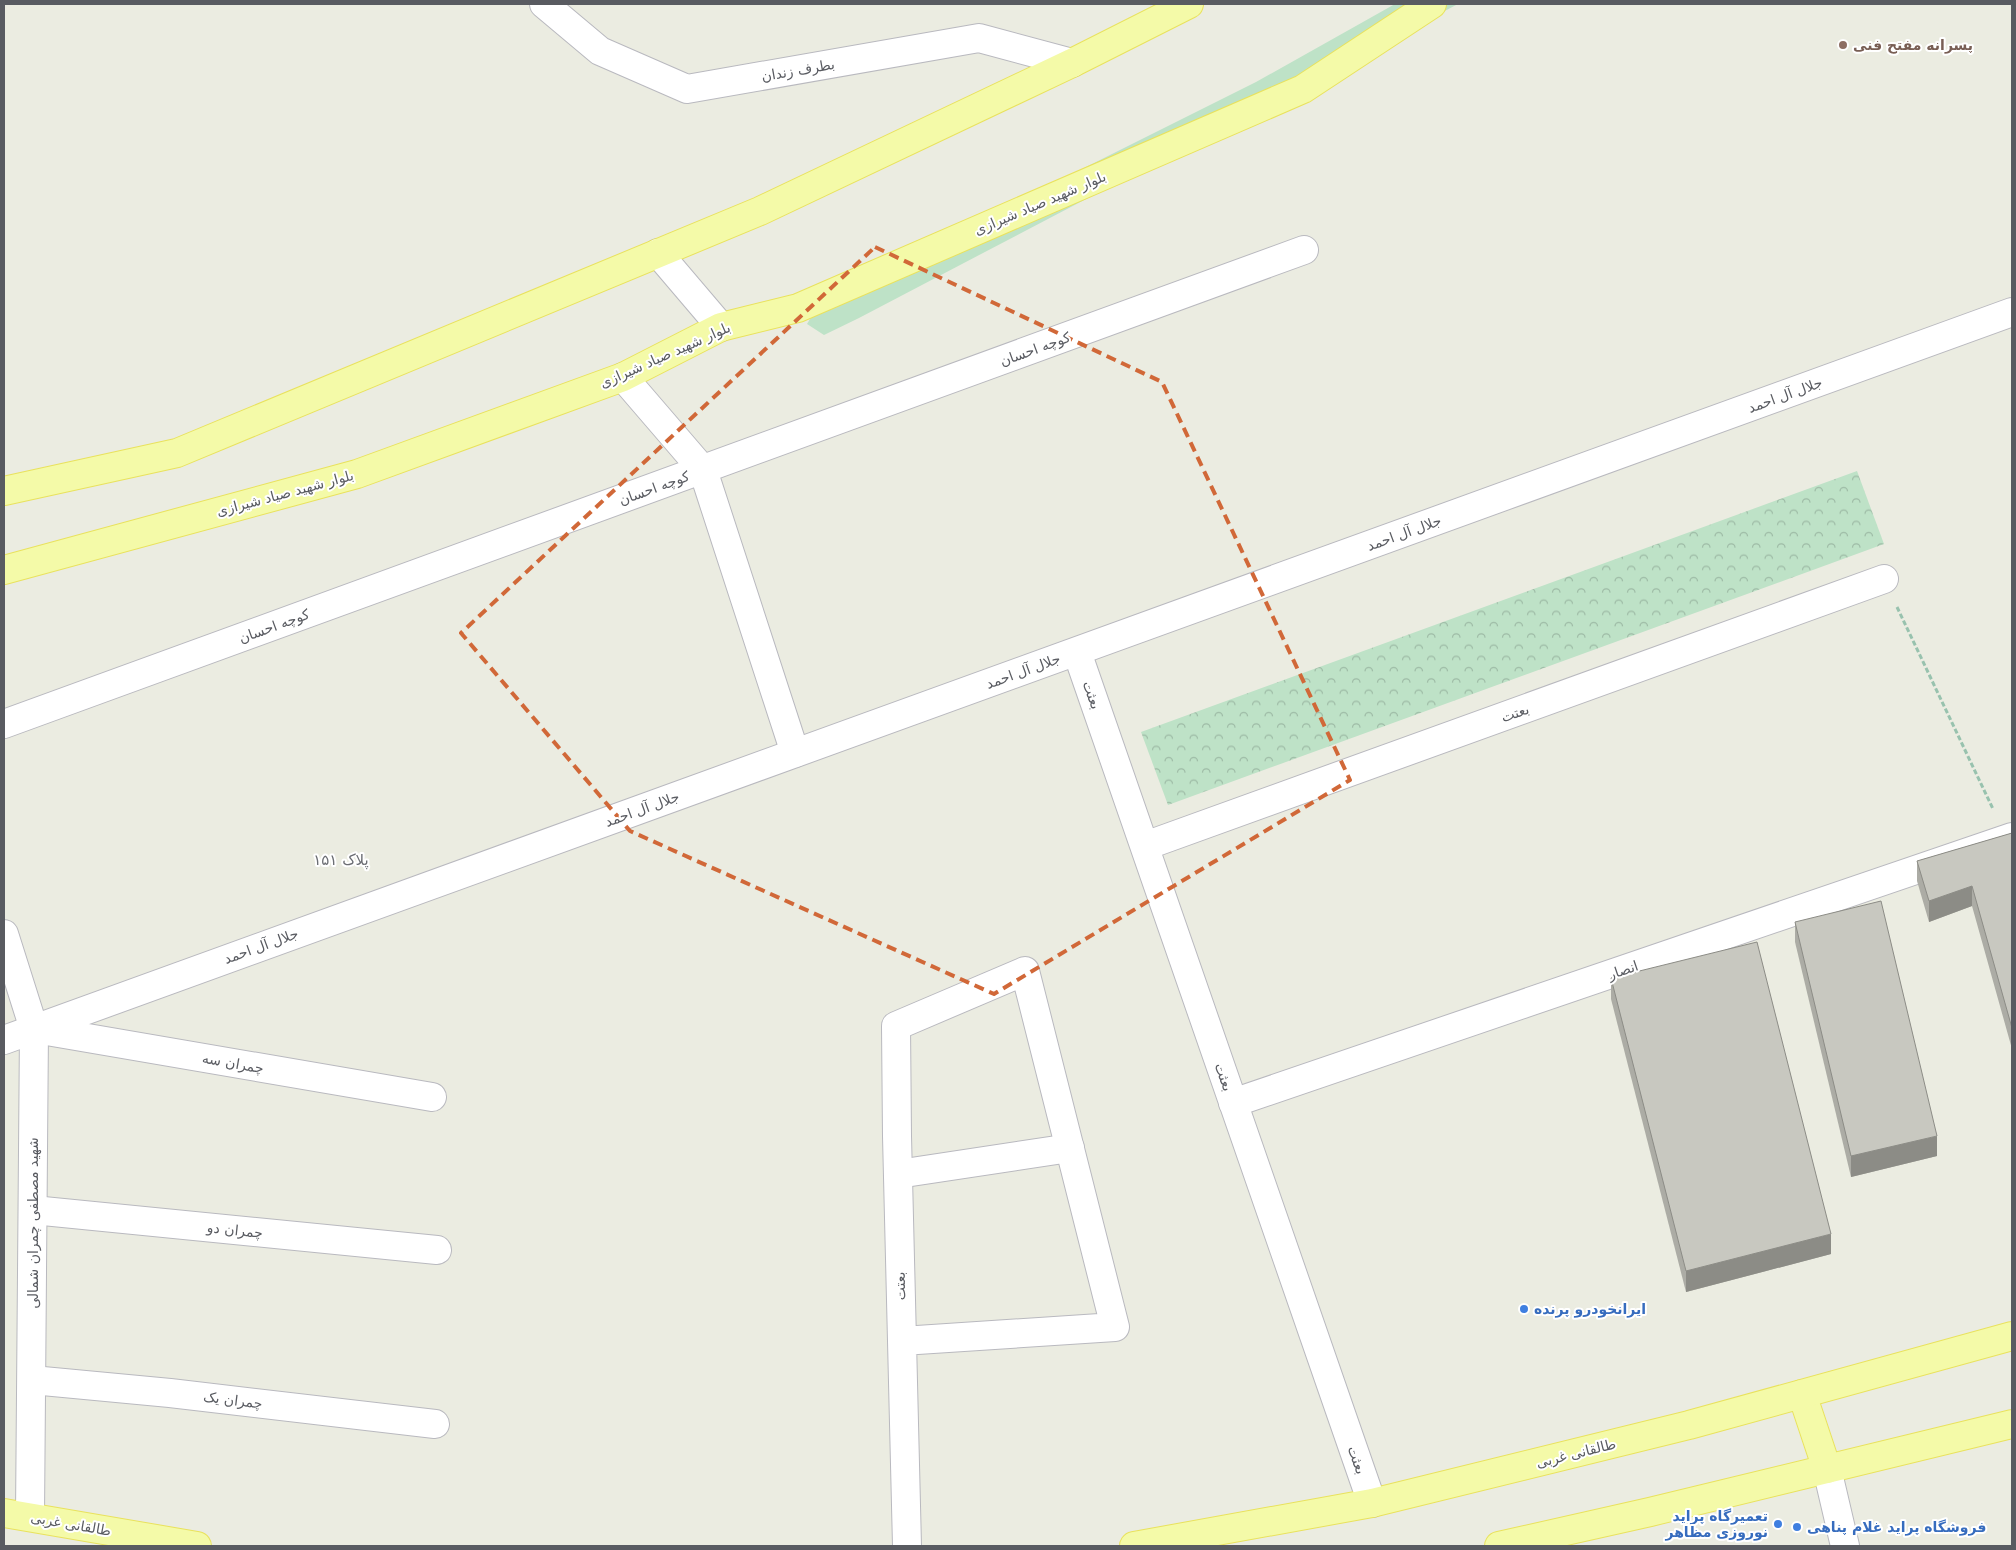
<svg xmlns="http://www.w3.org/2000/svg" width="2016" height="1550" viewBox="0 0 2016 1550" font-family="'DejaVu Sans','Noto Sans Arabic',sans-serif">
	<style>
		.grass { fill: #bee2c7 }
		.park { fill: url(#park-crowns) }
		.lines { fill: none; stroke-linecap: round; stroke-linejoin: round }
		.minor-casing { stroke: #b9b9bf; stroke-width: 30 }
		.major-casing { stroke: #e9e25d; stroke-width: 30 }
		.path { stroke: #98c2ae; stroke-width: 3; stroke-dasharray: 5 2.5; stroke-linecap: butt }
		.minor { stroke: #fff; stroke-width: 28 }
		.major { stroke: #f4faa8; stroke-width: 28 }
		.wall { fill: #acaca5 }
		.shaded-wall { fill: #8c8c86 }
		.building { fill: #c8c8c0; stroke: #8c8c86 }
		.marked { fill: none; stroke: #d16838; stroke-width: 4; stroke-dasharray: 10 6; stroke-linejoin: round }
		.education-dot { fill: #8d6e63; stroke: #fff; stroke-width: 2 }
		.shop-dot { fill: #3f7fe0; stroke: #fff; stroke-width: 2 }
		.labels { text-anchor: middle; stroke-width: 4; stroke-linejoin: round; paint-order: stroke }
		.education-label { font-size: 14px; font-weight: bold; fill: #785e54; stroke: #fff; text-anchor: start }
		.street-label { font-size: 14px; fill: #595b61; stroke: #fff }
		.shop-label { font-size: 14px; font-weight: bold; fill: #366cbe; stroke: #fff; text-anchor: start }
		.neighbourhood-label { font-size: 15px; fill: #6b6d73; stroke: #fff }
	</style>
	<defs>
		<pattern id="park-crowns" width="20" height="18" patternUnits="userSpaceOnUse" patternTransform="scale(1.25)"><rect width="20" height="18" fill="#bee2c7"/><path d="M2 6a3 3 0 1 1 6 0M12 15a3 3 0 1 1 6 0" fill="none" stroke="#9dbaa5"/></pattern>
	</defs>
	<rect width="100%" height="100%" fill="#ebece1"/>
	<polygon class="grass" points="1395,4 1458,4 859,318 824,335 807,324 820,302 844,288 1256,82"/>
	<polygon class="park" points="1857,471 1884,544 1168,805 1141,732"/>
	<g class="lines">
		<g class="minor-casing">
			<g id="minor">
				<polyline points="544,4 600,51 687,89 979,38 1072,63"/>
				<polyline points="658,253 721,327"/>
				<polyline points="623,377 703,470 795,753"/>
				<polyline points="1077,652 1372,1503"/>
				<polyline points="4,724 1304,250"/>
				<polyline points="1145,846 1884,579"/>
				<polyline points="4,934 34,1029 30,1516"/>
				<polyline points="35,1029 432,1097"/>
				<polyline points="4,1040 2012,312"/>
				<polyline points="1233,1103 2012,837"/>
				<polyline points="898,1174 1070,1148"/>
				<polyline points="33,1210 437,1250"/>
				<polyline points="902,1341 1115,1327 1025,971 896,1026 897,1136 907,1546"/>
				<polyline points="32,1380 170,1393 435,1424"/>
				<polyline points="1827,1469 1845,1546"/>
			</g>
		</g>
		<g class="major-casing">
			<g id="major">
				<polyline points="4,491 177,453 760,211 1072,63 1189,4"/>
				<polyline points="4,570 357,474 623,377 721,327 798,308 1303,89 1432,4"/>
				<polyline points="1802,1394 1827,1469"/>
				<polyline points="4,1513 197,1546"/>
				<polyline points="1134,1546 1372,1503 1689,1425 2012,1336"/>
				<polyline points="1499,1546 1650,1512 2012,1424"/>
			</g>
		</g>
		<polyline class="path" points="1897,607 1993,809"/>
		<use href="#minor" class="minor"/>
		<use href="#major" class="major"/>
	</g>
	<g class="wall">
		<polygon points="2012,833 2012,1049 1972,906 1929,922 1917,881 1917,861"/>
		<polygon points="1795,922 1937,1156 1851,1177 1795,942"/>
		<polygon points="1611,978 1831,1254 1686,1292 1611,999"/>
	</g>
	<g class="shaded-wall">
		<polygon points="1972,886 1972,906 1929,922 1929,901"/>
		<polygon points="1937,1136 1937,1156 1851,1177 1851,1156"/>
		<polygon points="1831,1234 1831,1254 1686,1292 1686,1271"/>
	</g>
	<g class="building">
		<polygon points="2012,833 2012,1028 1972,886 1929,901 1917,861"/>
		<polygon points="1881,901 1937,1136 1851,1156 1795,922"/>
		<polygon points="1757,942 1831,1234 1686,1271 1611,978"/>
	</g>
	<path class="marked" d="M875,247L1162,382L1350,780L994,994L630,831L461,633Z"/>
	<circle class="education-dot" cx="1843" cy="45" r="5"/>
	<g class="shop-dot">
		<circle cx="1524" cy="1309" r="5"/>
		<circle cx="1778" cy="1524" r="5"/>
		<circle cx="1797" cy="1527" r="5"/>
	</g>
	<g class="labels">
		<g class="education-label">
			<text x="1853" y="50">پسرانه مفتح فنی</text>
		</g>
		<g class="street-label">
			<text transform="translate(798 70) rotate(-10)" y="5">بطرف زندان</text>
			<text transform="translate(1040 203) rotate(-23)" y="5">بلوار شهید صیاد شیرازی</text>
			<text transform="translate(1035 349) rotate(-20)" y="5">کوچه احسان</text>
			<text transform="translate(665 355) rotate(-24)" y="5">بلوار شهید صیاد شیرازی</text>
			<text transform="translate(1785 395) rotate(-20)" y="5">جلال آل احمد</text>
			<text transform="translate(654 488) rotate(-20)" y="5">کوچه احسان</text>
			<text transform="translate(285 493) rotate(-15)" y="5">بلوار شهید صیاد شیرازی</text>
			<text transform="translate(1404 533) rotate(-20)" y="5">جلال آل احمد</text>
			<text transform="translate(274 626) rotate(-20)" y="5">کوچه احسان</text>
			<text transform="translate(1023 671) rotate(-20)" y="5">جلال آل احمد</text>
			<text transform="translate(1092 695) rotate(71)" y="5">بعثت</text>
			<text transform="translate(1515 713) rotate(-20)" y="5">بعتت</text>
			<text transform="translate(642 809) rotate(-20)" y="5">جلال آل احمد</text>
			<text transform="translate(261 946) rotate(-20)" y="5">جلال آل احمد</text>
			<text transform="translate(1623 970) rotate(-19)" y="5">انصار</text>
			<text transform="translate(233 1063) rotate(10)" y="5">چمران سه</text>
			<text transform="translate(1224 1077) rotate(71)" y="5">بعثت</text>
			<text transform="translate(33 1223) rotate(-90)" y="5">شهید مصطفی چمران شمالی</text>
			<text transform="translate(235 1230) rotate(6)" y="5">چمران دو</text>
			<text transform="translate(900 1286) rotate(-91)" y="5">بعتت</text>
			<text transform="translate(233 1400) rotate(7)" y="5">چمران یک</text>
			<text transform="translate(1576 1453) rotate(-14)" y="5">طالقانی غربی</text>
			<text transform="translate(1357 1460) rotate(71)" y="5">بعثت</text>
			<text transform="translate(71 1524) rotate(10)" y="5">طالقانی غربی</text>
		</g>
		<g class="shop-label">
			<text x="1534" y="1314">ایرانخودرو پرنده</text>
			<text x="1768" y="1521" text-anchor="end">تعمیرگاه پراید<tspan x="1768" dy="16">نوروزی مظاهر</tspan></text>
			<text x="1807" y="1532">فروشگاه پراید غلام پناهی</text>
		</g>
		<g class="neighbourhood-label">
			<text x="341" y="865">۱۵۱ پلاک</text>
		</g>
	</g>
	<rect width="2016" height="1550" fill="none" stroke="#595b61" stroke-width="10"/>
</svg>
